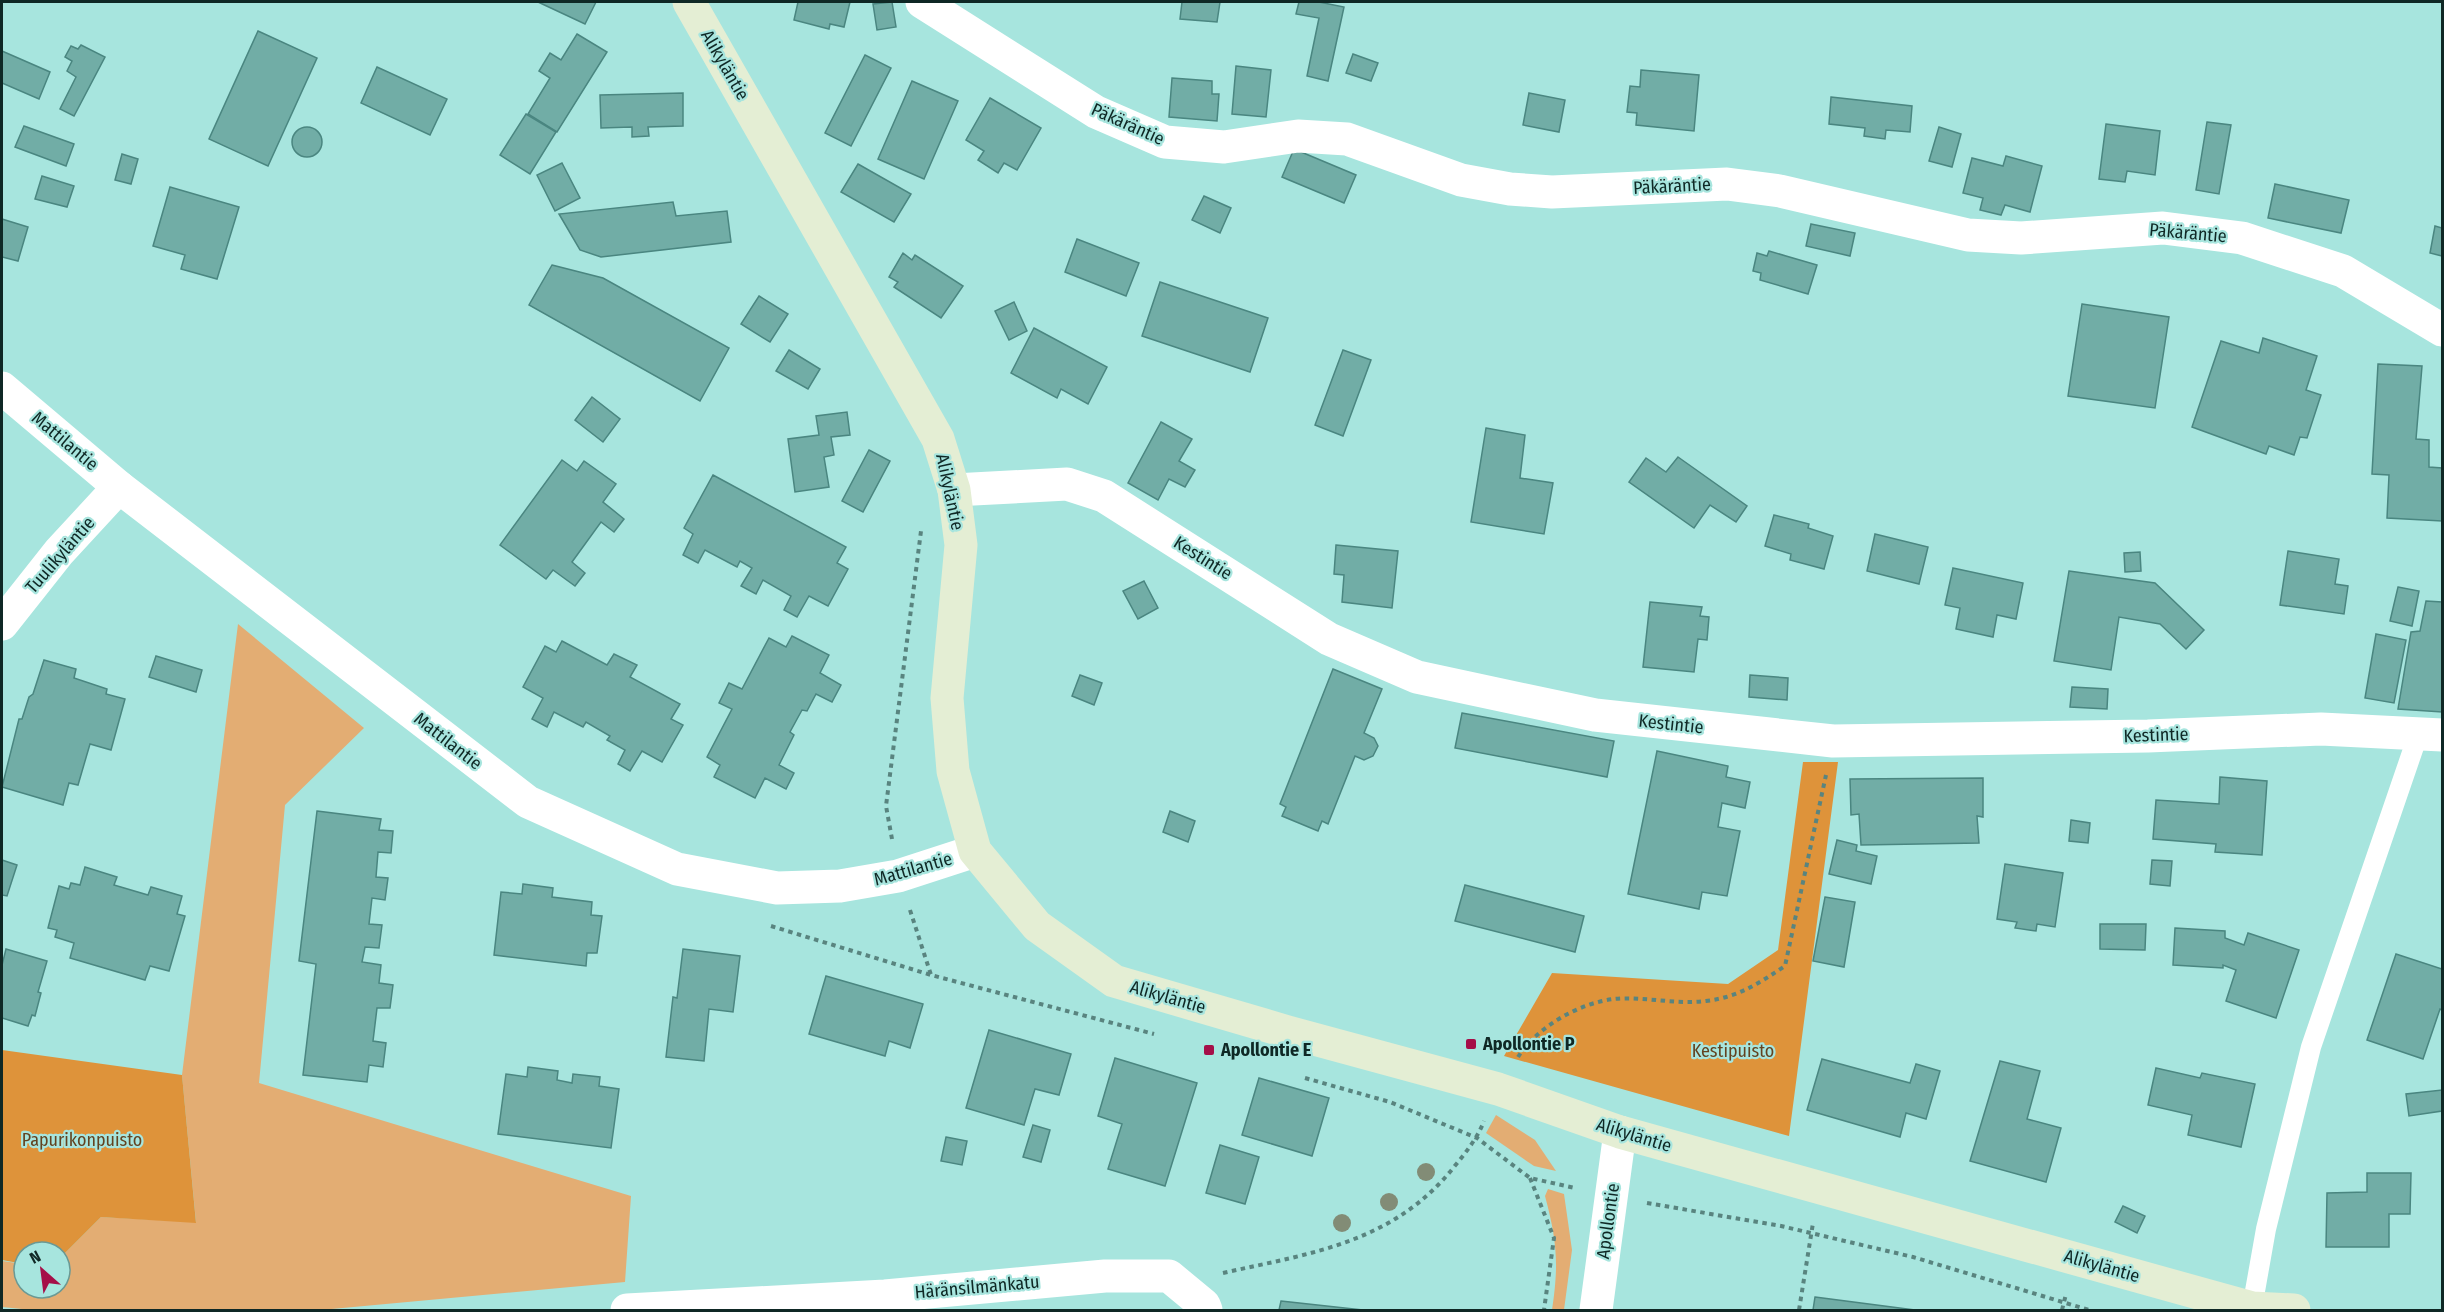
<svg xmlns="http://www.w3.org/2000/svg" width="2444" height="1312" viewBox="0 0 2444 1312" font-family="'Fira Sans Condensed',sans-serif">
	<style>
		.green { fill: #e3ad73 }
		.forest { fill: #de933a }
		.building { fill: #71ada6; stroke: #4a8680; stroke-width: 1.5 }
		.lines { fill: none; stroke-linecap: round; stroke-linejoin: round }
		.path { stroke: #59847f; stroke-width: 4; stroke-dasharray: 4.5 4.5; stroke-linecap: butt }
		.lane { stroke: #fff; stroke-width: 20 }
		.street { stroke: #fff; stroke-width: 33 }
		.secondary { stroke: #e4eed4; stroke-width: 33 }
		.tree { fill: #828c76 }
		.poi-dot { fill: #a50e48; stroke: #a7e5de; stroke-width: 2 }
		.labels { text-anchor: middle; stroke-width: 4.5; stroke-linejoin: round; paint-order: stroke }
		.street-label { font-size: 18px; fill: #0f2825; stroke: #a7e5de }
		.poi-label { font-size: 18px; font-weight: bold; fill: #0f2825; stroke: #a7e5de; text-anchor: start }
		.park-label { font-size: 18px; fill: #634320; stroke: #a7e5de }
	</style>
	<rect width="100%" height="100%" fill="#a7e5de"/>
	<g class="green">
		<polygon points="238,624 364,728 285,805 259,1083 631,1196 625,1282 321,1310 32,1310 2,1307 2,1261 24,1264 24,1288 60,1288 60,1258 101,1217 196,1222 182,1075"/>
		<polygon points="1496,1115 1535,1140 1556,1171 1534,1166 1486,1133"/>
		<path d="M1548,1189L1564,1194L1572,1250L1564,1310H1552C1559,1264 1557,1241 1545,1196Z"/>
	</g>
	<g class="forest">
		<polygon points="1803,762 1838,762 1789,1136 1504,1056 1552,973 1728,984 1778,950"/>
		<polygon points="2,1050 182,1075 196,1223 101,1217 60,1258 60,1252 24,1252 24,1264 2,1260"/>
	</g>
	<g class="building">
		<polygon points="538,2 596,2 585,24"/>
		<polygon points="798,2 850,2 844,27 830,24 829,29 794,20"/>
		<polygon points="892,2 896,27 877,30 873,4"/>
		<polygon points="1182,2 1220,2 1217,22 1180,19"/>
		<polygon points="1299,2 1319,2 1344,7 1328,81 1307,76 1319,18 1296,14"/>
		<polygon points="258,31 317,58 268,166 209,139"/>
		<polygon points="577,34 607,52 557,132 528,114 550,78 539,71 550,53 561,60"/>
		<polygon points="81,45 105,57 74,116 60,109 76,77 67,71 72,61 65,57 71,46 78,49"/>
		<polygon points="2,51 50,72 39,99 2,83"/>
		<polygon points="1353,54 1378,63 1371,81 1346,73"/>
		<polygon points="865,55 891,68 851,146 825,133"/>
		<polygon points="1236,66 1271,70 1266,117 1232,114"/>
		<polygon points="377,67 447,99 430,135 361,103"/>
		<polygon points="1641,70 1699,75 1694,131 1636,125 1637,113 1627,112 1630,86 1640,87"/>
		<polygon points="1172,78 1212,81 1212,94 1219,94 1217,121 1169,117"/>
		<polygon points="912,81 958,101 924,179 878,159"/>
		<polygon points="683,93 683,126 648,127 649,136 632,137 632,127 601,128 600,95"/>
		<polygon points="1529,93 1565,100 1559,132 1523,125"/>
		<polygon points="1831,97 1912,106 1910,132 1886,130 1885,139 1864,136 1865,128 1829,124"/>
		<polygon points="990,98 1041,128 1017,170 1004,163 998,173 978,160 984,151 966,140"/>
		<polygon points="526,114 556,132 530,174 500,155"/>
		<polygon points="2207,122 2231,125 2219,194 2196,190"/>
		<polygon points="2106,124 2160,131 2155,175 2127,171 2125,182 2099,179"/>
		<polygon points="24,126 74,144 66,166 15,147"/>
		<circle cx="307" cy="142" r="15"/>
		<polygon points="1939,127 1961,134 1952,167 1929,161"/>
		<polygon points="1294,149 1356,175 1344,203 1282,177"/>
		<polygon points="122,154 138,159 131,184 115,180"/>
		<polygon points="2006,156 2042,166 2030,212 2005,205 2001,215 1980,210 1983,198 1963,193 1972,158 2003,166"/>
		<polygon points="562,163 580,198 555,211 537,175"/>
		<polygon points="858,164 911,194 894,222 841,192"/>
		<polygon points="42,176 74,186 67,207 35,199"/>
		<polygon points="2275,184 2349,200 2341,233 2268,218"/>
		<polygon points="170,187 239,207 217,279 181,269 185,255 153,246"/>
		<polygon points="1204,196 1231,208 1220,233 1192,220"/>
		<polygon points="673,202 676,216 727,211 731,242 601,257 580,250 559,214"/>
		<polygon points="2,219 28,227 18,261 2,257"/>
		<polygon points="1811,224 1855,233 1850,256 1806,246"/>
		<polygon points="2435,226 2442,228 2442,256 2430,253"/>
		<polygon points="1077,239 1139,263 1126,296 1065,272"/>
		<polygon points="1769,251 1817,265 1808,294 1760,280 1761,273 1753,271 1757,253 1767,256"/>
		<polygon points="903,253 912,260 915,255 963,286 941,318 894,287 898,282 889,277"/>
		<polygon points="552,265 603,278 729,348 700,401 529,305"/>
		<polygon points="1160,282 1268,318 1250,372 1142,336"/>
		<polygon points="759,296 788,314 770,342 741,324"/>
		<polygon points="1014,302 1027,331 1009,340 995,311"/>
		<polygon points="2082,304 2169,317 2155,408 2068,396"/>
		<polygon points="1034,328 1107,367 1088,404 1061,389 1057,398 1011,373"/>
		<polygon points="2263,338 2317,356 2306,390 2321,395 2307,438 2300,437 2294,455 2269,446 2266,454 2192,427 2221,341 2259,353"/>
		<polygon points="789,350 820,369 808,389 776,371"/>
		<polygon points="1343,350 1371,360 1343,436 1315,425"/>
		<polygon points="2378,364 2422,366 2416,439 2429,440 2429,467 2442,468 2442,521 2387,518 2389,475 2372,474"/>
		<polygon points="592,397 620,419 603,442 575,420"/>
		<polygon points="847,412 850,435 831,437 834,455 824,457 829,487 795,492 788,439 819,435 816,416"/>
		<polygon points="1161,422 1192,439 1179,461 1195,470 1185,487 1169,479 1158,500 1128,483"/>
		<polygon points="1486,428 1525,435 1520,478 1553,483 1544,534 1471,522"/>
		<polygon points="869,450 890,461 863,512 842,501"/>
		<polygon points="1678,457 1747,506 1736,522 1710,505 1694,528 1629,482 1646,458 1666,472"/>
		<polygon points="562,460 577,471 584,461 616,484 603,502 624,519 614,532 601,522 572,562 585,573 575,586 553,570 546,579 500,545"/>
		<polygon points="713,475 846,547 837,563 848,569 828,606 809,596 797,617 784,610 791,596 763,580 756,594 741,586 752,568 740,561 737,567 705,550 698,563 683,555 693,534 684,528"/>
		<polygon points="1774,515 1809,524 1808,528 1833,536 1824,569 1790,560 1791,554 1765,546"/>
		<polygon points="1875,534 1928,547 1919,584 1867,571"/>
		<polygon points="1336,545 1398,551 1392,608 1342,602 1344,575 1334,574"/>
		<polygon points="2288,551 2339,559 2335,584 2348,586 2344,614 2280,605"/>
		<polygon points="2140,552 2141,571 2125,572 2124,553"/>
		<polygon points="1953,568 2023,583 2016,619 1997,615 1993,637 1956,629 1960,608 1945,605"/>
		<polygon points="2069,571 2155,583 2204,630 2186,649 2160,624 2119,617 2111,670 2054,661"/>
		<polygon points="1144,581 1158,608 1138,619 1123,591"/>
		<polygon points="2398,587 2419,591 2412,626 2390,621"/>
		<polygon points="2426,601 2442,602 2442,712 2398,709 2411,632 2420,631"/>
		<polygon points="1650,602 1702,607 1700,616 1709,617 1707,640 1698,639 1694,672 1643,667"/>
		<polygon points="2376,634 2406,640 2394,703 2365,698"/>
		<polygon points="792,636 829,655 820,673 841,685 832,702 816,694 807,711 802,710 790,732 794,735 779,765 794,773 786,789 765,778 755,798 714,777 720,765 707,757 732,709 719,703 729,683 742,689 769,638 786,647"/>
		<polygon points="562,641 607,665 614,654 637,665 630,677 680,704 671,719 683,725 662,762 642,751 630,771 618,764 625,750 607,740 610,736 586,722 583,727 554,712 547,727 532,719 543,698 523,687 545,646 556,652"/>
		<polygon points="156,656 202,670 196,692 149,677"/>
		<polygon points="44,660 76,669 74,678 107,689 106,694 125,699 111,750 90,744 78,785 69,783 63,805 2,787 19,719 22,719 29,697 33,694"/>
		<polygon points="1333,669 1382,689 1364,733 1374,738 1378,746 1373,756 1364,760 1355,756 1328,824 1322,821 1318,831 1282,816 1286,807 1280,804"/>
		<polygon points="1080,675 1102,683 1094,705 1072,696"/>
		<polygon points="1750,675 1788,678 1787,700 1749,697"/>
		<polygon points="2072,687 2108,689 2107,709 2070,707"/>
		<polygon points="1462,713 1614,741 1607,777 1455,748"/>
		<polygon points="1657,751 1728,766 1726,777 1750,782 1745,808 1722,803 1718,827 1740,831 1727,896 1702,892 1699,909 1628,894"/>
		<polygon points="2220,777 2267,781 2262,855 2215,852 2216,844 2153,839 2156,800 2219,804"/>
		<polygon points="1983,778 1983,817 1977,816 1979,843 1861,845 1859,814 1851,815 1850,779"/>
		<polygon points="317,811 381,819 379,830 393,831 391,853 378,852 376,877 388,878 385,900 372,898 369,924 382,925 379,948 365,947 362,962 381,965 379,983 393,985 390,1008 377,1008 373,1041 386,1043 383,1067 369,1065 367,1082 303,1075 316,964 299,961"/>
		<polygon points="1170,811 1195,821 1188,842 1163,832"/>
		<polygon points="2071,820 2090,823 2088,843 2069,841"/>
		<polygon points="1837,840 1857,845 1856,851 1877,856 1871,884 1829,874"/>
		<polygon points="2,860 17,865 7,896 2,895"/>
		<polygon points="2152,860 2172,861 2170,886 2150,884"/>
		<polygon points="2005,864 2063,873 2055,927 2037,924 2036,931 2015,928 2017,922 1997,919"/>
		<polygon points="85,867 117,877 114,885 148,895 151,887 182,896 177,914 185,916 169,971 150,966 145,980 70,958 74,943 55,937 57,930 48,928 59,886 69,889 71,883 80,885"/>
		<polygon points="523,884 553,888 552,897 592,902 591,915 602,916 597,953 587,953 586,966 494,955 501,892 522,894"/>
		<polygon points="1465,885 1584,916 1575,952 1455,921"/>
		<polygon points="1825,897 1855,902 1844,967 1813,961"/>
		<polygon points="2100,924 2146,924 2145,950 2100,949"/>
		<polygon points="2175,928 2225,931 2225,938 2244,945 2248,933 2299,950 2276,1018 2226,1001 2236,970 2223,965 2223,968 2173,965"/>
		<polygon points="6,949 47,961 38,992 41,993 35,1016 32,1015 28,1026 2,1018 2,965"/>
		<polygon points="683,949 740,956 733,1012 709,1009 704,1061 666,1057 673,997 677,998"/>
		<polygon points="2396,954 2442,969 2442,1010 2440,1009 2423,1059 2367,1040"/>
		<polygon points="826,976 923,1004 910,1048 889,1041 885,1056 809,1034"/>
		<polygon points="989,1030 1071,1054 1059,1095 1035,1089 1024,1125 966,1108"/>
		<polygon points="1115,1058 1197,1083 1165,1186 1108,1169 1122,1124 1098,1116"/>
		<polygon points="1822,1059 1910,1083 1916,1064 1940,1071 1926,1119 1906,1113 1900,1137 1807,1110"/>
		<polygon points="2000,1061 2040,1071 2027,1119 2061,1128 2046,1182 1970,1161"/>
		<polygon points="528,1067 558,1071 557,1080 572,1083 573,1074 600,1077 599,1086 619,1089 611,1148 498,1134 506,1074 527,1077"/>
		<polygon points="2156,1068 2200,1078 2202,1073 2255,1084 2241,1147 2188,1135 2192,1115 2148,1105"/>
		<polygon points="1259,1078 1329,1098 1312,1156 1242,1135"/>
		<polygon points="2442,1090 2442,1111 2409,1116 2406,1094"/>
		<polygon points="1033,1125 1050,1130 1041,1162 1023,1157"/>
		<polygon points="946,1137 967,1141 962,1165 941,1161"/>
		<polygon points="1220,1145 1259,1157 1245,1204 1206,1193"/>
		<polygon points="2367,1173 2411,1173 2410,1214 2389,1214 2389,1247 2326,1247 2327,1193 2367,1192"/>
		<polygon points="2123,1206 2145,1216 2137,1233 2115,1222"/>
		<polygon points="1815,1297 1915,1310 1813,1310"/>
		<polygon points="1281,1301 1363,1310 1279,1310"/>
	</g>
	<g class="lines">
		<g class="path">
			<polyline points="892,839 886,806 921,531"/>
			<polyline points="910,910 931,975"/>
			<polyline points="771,926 931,975 1154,1034"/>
			<path d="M1518,1057C1537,1027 1579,1003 1614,999C1644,996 1676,1005 1706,1001C1739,997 1759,983 1785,966L1826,775"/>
			<polyline points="1305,1078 1390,1102 1477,1138 1530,1178 1575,1188"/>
			<polyline points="1530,1178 1554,1238 1544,1310"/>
			<polyline points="1647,1203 1781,1226 1913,1257 2089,1310"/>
			<path d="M1223,1273C1312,1253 1393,1243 1454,1167C1466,1152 1477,1139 1484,1121"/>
			<polyline points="1799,1310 1813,1223"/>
			<polyline points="2062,1310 2066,1294"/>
		</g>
		<polyline class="lane" points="2252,1308 2266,1229 2311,1047 2418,735"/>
		<g class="street">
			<polyline points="922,2 1096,112 1165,142 1224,147 1298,136 1347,139 1461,180 1510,189 1552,192 1727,184 1780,191 1968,235 2021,238 2163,228 2242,238 2343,271 2442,330"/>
			<polyline points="2,388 119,487 528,802 677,869 777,888 840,886 898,876 975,851"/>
			<polyline points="954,490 1067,484 1104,496 1329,639 1417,677 1595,715 1833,741 2148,736 2321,729 2442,735"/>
			<polyline points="2,624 59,552 119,487"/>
			<polyline points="627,1310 885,1296 1105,1276 1169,1276 1204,1305 1206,1310"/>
			<polyline points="1596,1310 1620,1132"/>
		</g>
		<polyline class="secondary" points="689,2 938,439 954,490 961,545 947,698 953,771 975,851 1037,926 1114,981 1288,1032 1498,1089 1620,1132 2252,1308 2294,1310"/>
	</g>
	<g class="tree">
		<circle cx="1426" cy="1172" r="9"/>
		<circle cx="1389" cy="1202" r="9"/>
		<circle cx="1342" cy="1223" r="9"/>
	</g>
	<g class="poi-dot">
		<rect x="1465" y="1038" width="12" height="12" rx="3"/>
		<rect x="1203" y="1044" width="12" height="12" rx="3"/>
	</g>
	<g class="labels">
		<g class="street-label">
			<text transform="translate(725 65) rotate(60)" y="6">Alikyläntie</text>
			<text transform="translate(1128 124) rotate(24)" y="6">Päkäräntie</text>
			<text transform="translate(1672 186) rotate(-3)" y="6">Päkäräntie</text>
			<text transform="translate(2188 233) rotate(5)" y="6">Päkäräntie</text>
			<text transform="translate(65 441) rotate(40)" y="6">Mattilantie</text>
			<text transform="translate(950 492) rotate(78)" y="6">Alikyläntie</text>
			<text transform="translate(60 555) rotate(-49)" y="6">Tuulikyläntie</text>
			<text transform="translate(1203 558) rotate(32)" y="6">Kestintie</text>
			<text transform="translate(1671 724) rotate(6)" y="6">Kestintie</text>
			<text transform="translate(2156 735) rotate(-2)" y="6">Kestintie</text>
			<text transform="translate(448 741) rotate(38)" y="6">Mattilantie</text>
			<text transform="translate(913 869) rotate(-16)" y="6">Mattilantie</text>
			<text transform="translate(1168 997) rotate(16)" y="6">Alikyläntie</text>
			<text transform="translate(1634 1135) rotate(17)" y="6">Alikyläntie</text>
			<text transform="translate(1608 1221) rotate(-82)" y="6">Apollontie</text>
			<text transform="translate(2102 1266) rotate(16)" y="6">Alikyläntie</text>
			<text transform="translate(977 1287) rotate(-5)" y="6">Häränsilmänkatu</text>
		</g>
		<g class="poi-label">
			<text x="1483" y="1050">Apollontie P</text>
			<text x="1221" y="1056">Apollontie E</text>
		</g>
		<g class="park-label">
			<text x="1733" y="1057">Kestipuisto</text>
			<text x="82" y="1146">Papurikonpuisto</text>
		</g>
	</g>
	<rect width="2444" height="1312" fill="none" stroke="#0f2825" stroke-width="6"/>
	<g transform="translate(42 1270) rotate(332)"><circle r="28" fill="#a7e5de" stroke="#6a9994" stroke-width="1.5"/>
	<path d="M0-4.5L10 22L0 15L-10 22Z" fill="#a50e48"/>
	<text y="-9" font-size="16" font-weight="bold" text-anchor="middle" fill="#0f2825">N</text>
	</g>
</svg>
